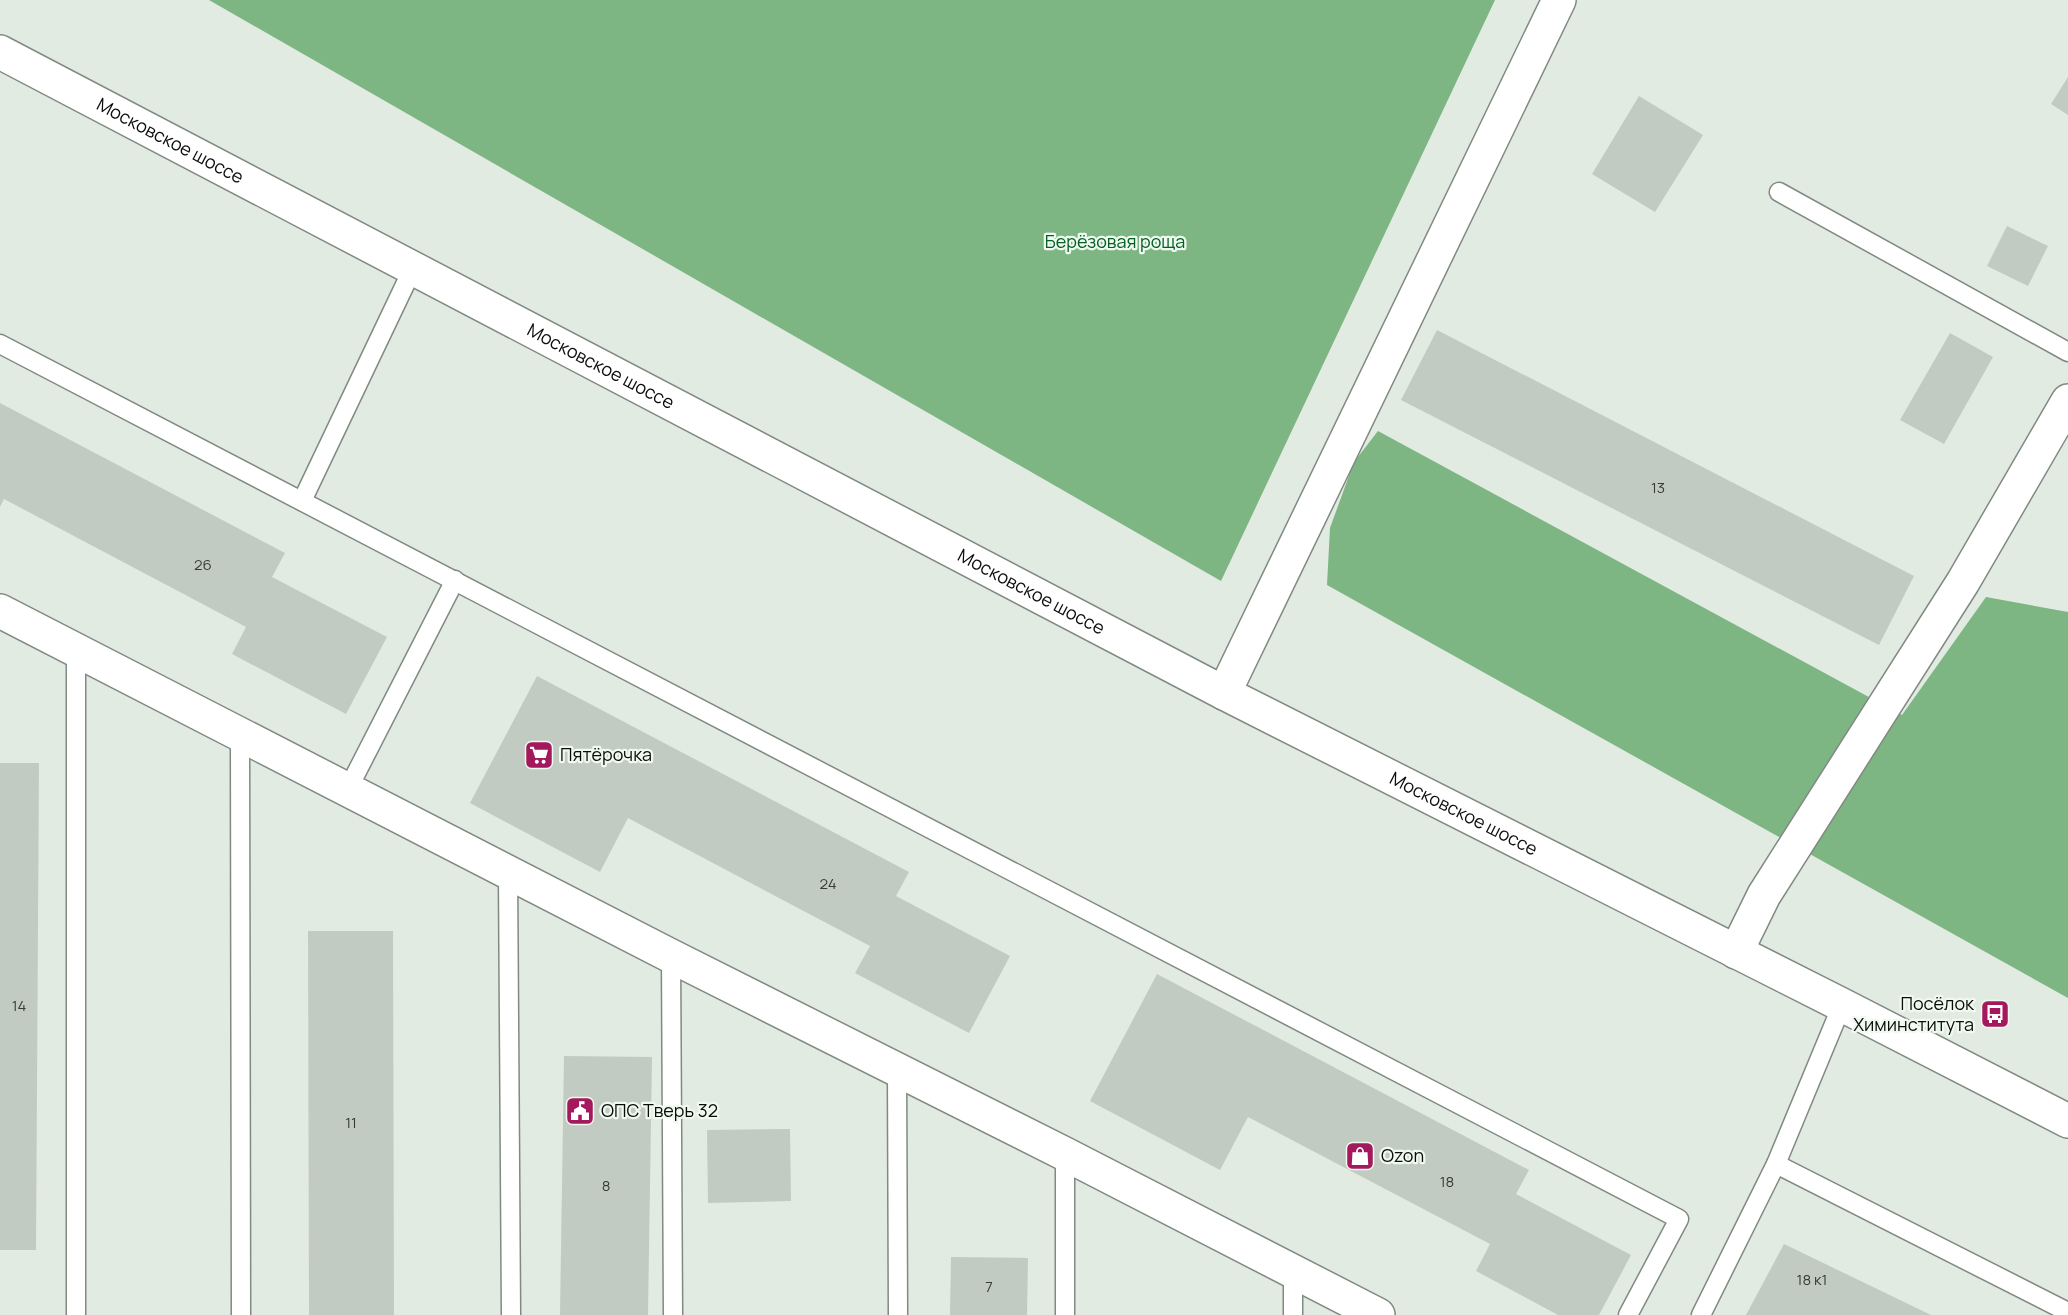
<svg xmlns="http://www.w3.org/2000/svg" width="2068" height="1315" viewBox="0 0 2068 1315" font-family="Manrope,sans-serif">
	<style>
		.forest { fill: #7db583 }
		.building { fill: #c2cbc2 }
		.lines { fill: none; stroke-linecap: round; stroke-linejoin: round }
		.service-casing { stroke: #818a82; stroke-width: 21 }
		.minor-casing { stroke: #818a82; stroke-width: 36 }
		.primary-casing { stroke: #818a82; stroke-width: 36 }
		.service { stroke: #fff; stroke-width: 18 }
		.minor { stroke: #fff; stroke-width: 33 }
		.primary { stroke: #fff; stroke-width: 33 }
		.labels { text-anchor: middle; stroke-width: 4.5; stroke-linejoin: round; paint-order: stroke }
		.number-label { font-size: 15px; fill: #383c38 }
		.street-label { font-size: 18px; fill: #0a0d0a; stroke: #eff9f0 }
		.park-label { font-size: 18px; fill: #036022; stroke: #eff9f0 }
		.poi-label { font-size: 18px; fill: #0a0d0a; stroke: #eff9f0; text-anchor: start }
	</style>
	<rect width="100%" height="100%" fill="#e2ebe2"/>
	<g class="forest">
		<polygon points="209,0 1495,0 1221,581"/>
		<polygon points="1378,431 1902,715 1986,597 2068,612 2068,998 1327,585 1330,528 1354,462"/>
	</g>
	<g class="building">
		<polygon points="2068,77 2068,115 2051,104"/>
		<polygon points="1639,96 1703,135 1655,212 1592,174"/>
		<polygon points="2007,226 2048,246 2028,286 1987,266"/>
		<polygon points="1437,330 1914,576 1879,645 1401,400"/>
		<polygon points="1950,333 1993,357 1944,444 1900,420"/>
		<polygon points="0,403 285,553 272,577 387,637 346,714 232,654 246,627 4,499 0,507"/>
		<polygon points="537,676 909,872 896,896 1010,956 969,1033 855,973 870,946 628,818 600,872 470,803"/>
		<polygon points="0,763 39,763 36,1250 0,1250"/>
		<polygon points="308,931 393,931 394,1315 309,1315"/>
		<polygon points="1157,974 1529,1170 1516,1194 1631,1255 1599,1315 1558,1315 1476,1271 1490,1244 1248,1117 1220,1170 1090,1101"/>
		<polygon points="564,1056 652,1057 648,1315 560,1315"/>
		<polygon points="790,1129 791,1201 708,1203 707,1130"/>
		<polygon points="1784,1244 1931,1315 1746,1315"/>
		<polygon points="951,1257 1028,1258 1027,1315 950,1315"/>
	</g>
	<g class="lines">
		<g class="service-casing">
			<g id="service">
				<polyline points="1779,192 2068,352"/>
				<polyline points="0,344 1679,1219 1628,1315"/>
				<polyline points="302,501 413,268"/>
				<polyline points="240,733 241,1315"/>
				<polyline points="348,789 455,580"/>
				<polyline points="508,873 511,1315"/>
				<polyline points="671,956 673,1315"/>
				<polyline points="897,1069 898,1315"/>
				<polyline points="1065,1154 1065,1315"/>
				<polyline points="1776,1164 2068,1312"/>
				<polyline points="1293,1271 1293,1315"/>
				<polyline points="76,1315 76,650"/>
				<polyline points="1701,1315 1776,1164 1842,1005"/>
			</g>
		</g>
		<g class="minor-casing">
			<g id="minor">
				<polyline points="0,611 671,956 1065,1154 1378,1315"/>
				<polyline points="1224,693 1559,0"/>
				<polyline points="1736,952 1764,895 1963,582 2068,401"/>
			</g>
		</g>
		<g class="primary-casing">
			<g id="primary">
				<path id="s1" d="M0,52L1224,693L1842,1005L2068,1121"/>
			</g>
		</g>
		<use href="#service" class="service"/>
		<use href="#minor" class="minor"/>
		<use href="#primary" class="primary"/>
	</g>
	<defs>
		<g id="supermarket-square" transform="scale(1.5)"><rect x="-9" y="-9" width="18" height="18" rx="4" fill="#a4185d" stroke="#eff9f0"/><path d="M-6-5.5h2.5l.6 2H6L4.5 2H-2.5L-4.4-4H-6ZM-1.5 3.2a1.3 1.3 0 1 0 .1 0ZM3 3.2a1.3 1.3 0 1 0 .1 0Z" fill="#fff"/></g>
		<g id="bus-square" transform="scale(1.5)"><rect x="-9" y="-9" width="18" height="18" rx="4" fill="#a4185d" stroke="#eff9f0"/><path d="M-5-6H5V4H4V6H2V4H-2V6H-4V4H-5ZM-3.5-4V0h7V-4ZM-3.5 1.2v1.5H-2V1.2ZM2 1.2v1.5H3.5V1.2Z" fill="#fff"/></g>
		<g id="civic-square" transform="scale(1.5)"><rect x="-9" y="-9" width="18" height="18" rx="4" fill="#a4185d" stroke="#eff9f0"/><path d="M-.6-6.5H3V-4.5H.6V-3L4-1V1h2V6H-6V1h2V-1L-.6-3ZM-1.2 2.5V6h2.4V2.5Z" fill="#fff"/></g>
		<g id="shop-square" transform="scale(1.5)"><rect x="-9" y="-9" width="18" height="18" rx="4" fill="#a4185d" stroke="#eff9f0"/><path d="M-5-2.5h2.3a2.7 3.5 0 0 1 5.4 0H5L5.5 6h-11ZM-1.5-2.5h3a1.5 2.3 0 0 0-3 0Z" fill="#fff"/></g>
	</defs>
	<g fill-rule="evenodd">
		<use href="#supermarket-square" x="539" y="755"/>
		<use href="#bus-square" x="1995" y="1014"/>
		<use href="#civic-square" x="580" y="1111"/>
		<use href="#shop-square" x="1360" y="1156"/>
	</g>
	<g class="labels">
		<g class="number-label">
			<text x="1658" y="493">13</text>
			<text x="203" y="570">26</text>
			<text x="828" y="889">24</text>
			<text x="19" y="1011">14</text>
			<text x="351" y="1128">11</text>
			<text x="1447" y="1187">18</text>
			<text x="606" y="1191">8</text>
			<text x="1812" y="1285">18 к1</text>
			<text x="989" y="1292">7</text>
		</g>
		<g class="street-label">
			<text dy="6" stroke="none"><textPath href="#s1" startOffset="192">Московское шоссе</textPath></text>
			<text dy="6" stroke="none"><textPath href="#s1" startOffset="678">Московское шоссе</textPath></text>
			<text dy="6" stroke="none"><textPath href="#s1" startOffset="1164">Московское шоссе</textPath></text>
			<text dy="6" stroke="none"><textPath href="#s1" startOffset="1650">Московское шоссе</textPath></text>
		</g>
		<g class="park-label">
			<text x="1115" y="248">Берёзовая роща</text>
		</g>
		<g class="poi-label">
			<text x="560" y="761">Пятёрочка</text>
			<text x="1974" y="1010" text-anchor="end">Посёлок<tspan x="1974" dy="21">Химинститута</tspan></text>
			<text x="601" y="1117">ОПС Тверь 32</text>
			<text x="1381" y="1162">Ozon</text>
		</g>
	</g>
</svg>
